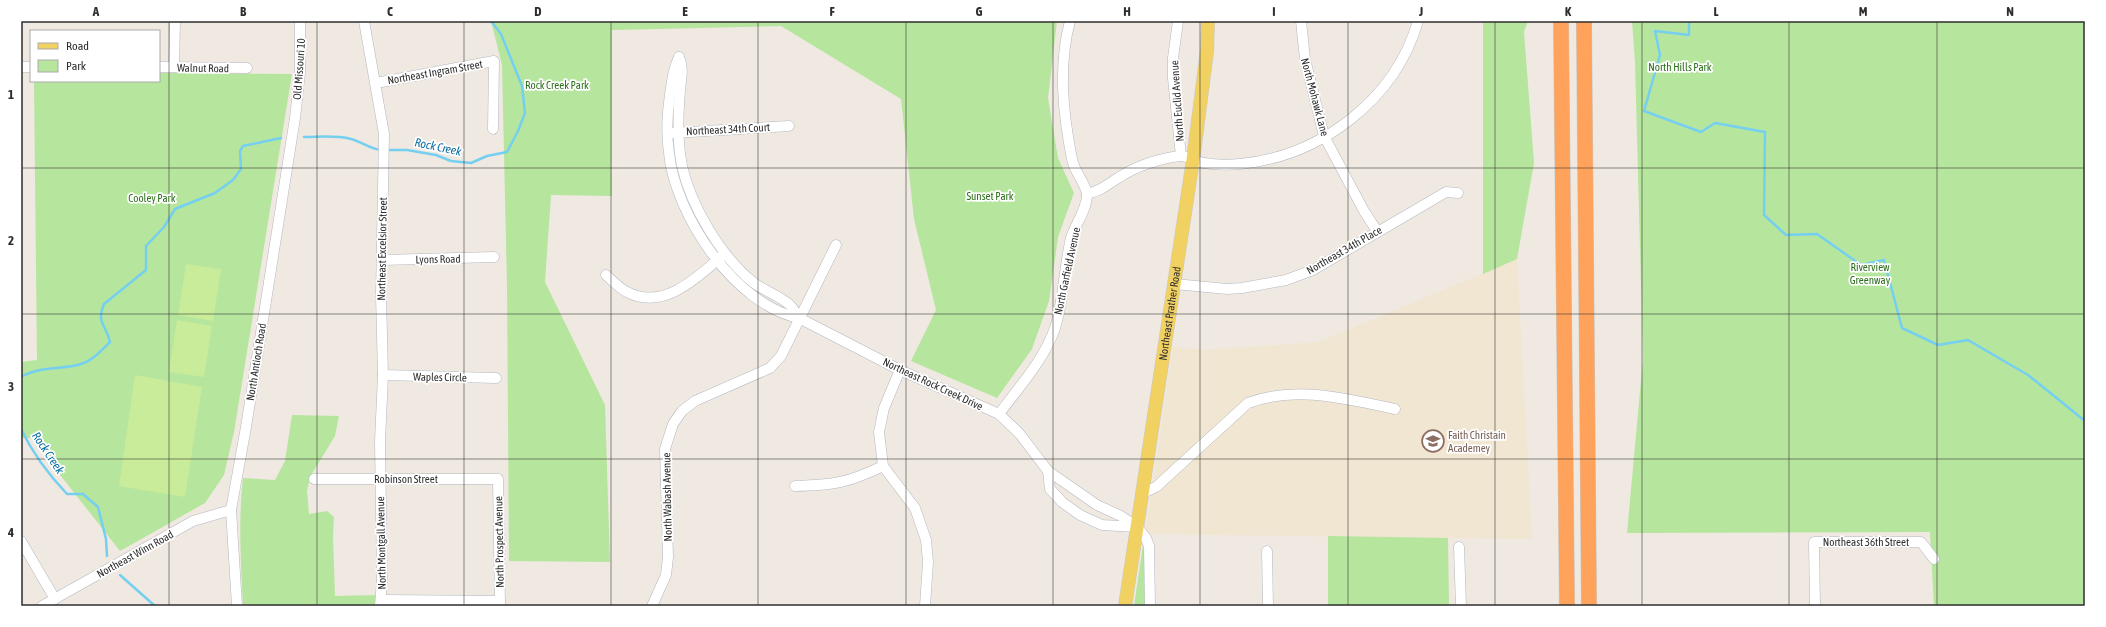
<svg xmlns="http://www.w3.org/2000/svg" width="2106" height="627" viewBox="0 0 2106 627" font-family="'Asap Condensed',sans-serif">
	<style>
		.education { fill: #f0e6d1 }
		.green { fill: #b6e59e }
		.pitch { fill: #c9ec9a }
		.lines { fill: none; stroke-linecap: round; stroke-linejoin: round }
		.stream { stroke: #75cff0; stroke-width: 2.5 }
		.minor-casing { stroke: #b4b7c1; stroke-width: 11 }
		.major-casing { stroke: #c9c9c9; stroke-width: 14 }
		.highway-casing { stroke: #c9c9c9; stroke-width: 16 }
		.minor { stroke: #fff; stroke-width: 10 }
		.major { stroke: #f2d163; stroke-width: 13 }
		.highway { stroke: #ffa35c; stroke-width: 15 }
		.grid { fill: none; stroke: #2e2e2e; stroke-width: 1; stroke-opacity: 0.55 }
		.labels { text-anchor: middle; stroke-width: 3.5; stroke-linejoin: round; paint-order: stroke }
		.park-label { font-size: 11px; fill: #2c6e1b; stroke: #fff }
		.street-label { font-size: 11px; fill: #2e2e2e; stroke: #fff }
		.education-label { font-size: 11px; fill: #785e54; stroke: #fff; text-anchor: start }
		.water-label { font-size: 12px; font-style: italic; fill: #0d6fa3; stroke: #fff }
		.neatline { fill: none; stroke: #2e2e2e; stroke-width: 1.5 }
		.grid-label { font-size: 13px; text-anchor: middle; font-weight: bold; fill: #2e2e2e }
	</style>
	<rect width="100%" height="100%" fill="#efe9e1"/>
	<polygon class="education" points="1517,259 1532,539 1145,534 1173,347 1205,350 1319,342"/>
	<g class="green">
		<polygon points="491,21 1057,21 1048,98 1058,158 1074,193 1058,237 1049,301 1032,349 997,398 911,361 936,310 914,219 901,99 781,26 612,30 612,196 551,195 545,282 605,405 610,562 509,561 507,286 502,65"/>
		<polygon points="1483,21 1528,21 1524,32 1534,163 1517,259 1483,274"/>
		<polygon points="1632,21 2085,21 2085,606 1934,606 1930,532 1627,533 1643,359 1635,62"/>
		<polygon points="159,73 292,74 234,432 224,475 205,503 120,551 31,438 21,438 21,362 37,360 34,81 159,81"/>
		<path d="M292,415L339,416L335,436L310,477L307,491L309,514L327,511L334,517L333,536L335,596L378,595L377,606H243C241,563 238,521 243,478L275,480L285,461Z"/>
		<polygon points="1328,536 1448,538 1449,606 1328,606"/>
		<polygon points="1143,545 1146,568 1145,606 1134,606"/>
	</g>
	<g class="pitch">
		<polygon points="186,264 221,269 213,321 178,315"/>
		<polygon points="177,320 212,326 204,377 169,372"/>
		<polygon points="135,375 202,387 185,497 119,486"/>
	</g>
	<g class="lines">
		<g class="stream">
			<polyline points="1689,21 1689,35 1655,31 1660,55 1644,111 1701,132 1715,123 1765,132 1764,215 1786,235 1817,234 1861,265 1884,260 1902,328 1938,345 1968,340 2028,375 2085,421"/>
			<path d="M304,137C320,137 335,135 351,139C362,142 370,149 381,150"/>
			<polyline points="389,150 407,150 436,155 451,161 471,163 487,156 507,152 518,131 525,113 522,86 501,34 491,21"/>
			<path d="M21,377C39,366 61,370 81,364C92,361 102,350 110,342C106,324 96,324 104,304L146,270V246L164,227L175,209L215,193L233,180L241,169L240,151L243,146L281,138"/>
			<path d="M21,429C33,454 48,474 67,494H83L98,507L106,539L107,556"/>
			<polyline points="120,575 155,606"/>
		</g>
		<g class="minor-casing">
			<g id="minor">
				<polyline points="364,21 384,134 381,295 383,375 380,441 382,580 380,606"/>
				<polyline points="1178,21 1173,58 1173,78 1181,156"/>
				<polyline points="1301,21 1305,59 1324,136 1364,211 1377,231"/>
				<path d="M679,57C673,70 672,81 670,95C667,115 666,133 669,153C675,215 735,305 799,318L900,370L999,414L1019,433L1048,471L1097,505L1121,516L1137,527L1146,538L1149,546L1150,606"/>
				<path d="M679,57C684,69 681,78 680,90C678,114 677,142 682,166C691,206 721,257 754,283C765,291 780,296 790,305C794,309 796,314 799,318"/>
				<polyline points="21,67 31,67"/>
				<polyline points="159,67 247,68"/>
				<polyline points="174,67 175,21"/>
				<polyline points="376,83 494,61 493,129"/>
				<polyline points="673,133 789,126"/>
				<path d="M1087,194C1104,189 1105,186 1118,178C1136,166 1160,158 1181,156C1188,156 1196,162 1204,163C1216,165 1228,165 1240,164C1321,156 1395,100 1418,21"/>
				<polyline points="382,260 494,257"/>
				<path d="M606,275C612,280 619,288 627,292C663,311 697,278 722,256"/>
				<polyline points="1175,284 1227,289 1242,288 1286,280 1313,270 1446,192 1458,193"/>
				<polyline points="900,370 884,408 879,432 883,466 915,508 926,540 928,562 925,606"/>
				<polyline points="383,375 496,378"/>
				<path d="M999,414C1019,387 1044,360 1055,328C1064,299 1064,267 1071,238C1075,225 1087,209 1087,195C1086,183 1074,172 1072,159C1063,114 1058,66 1070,21"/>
				<polyline points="1048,471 1050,489 1062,502 1080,515 1102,525 1137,527"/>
				<polyline points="314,479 498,479 500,606"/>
				<path d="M795,486C833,485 848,483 883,466"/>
				<path d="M1143,493L1156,487L1248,403C1296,385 1346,399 1395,409"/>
				<polyline points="21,541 55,599"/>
				<polyline points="1459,547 1461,606"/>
				<polyline points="1267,551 1268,606"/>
				<polyline points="382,600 500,601"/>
				<polyline points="42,606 193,521 231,510"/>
				<polyline points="237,606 231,510 246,427 295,118 300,72 300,21"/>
				<polyline points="652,606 666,575 668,557 665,449 673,424 682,411 695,401 770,368 781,356 836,245"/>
				<polyline points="1815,606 1814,542 1921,542 1934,559"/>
			</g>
		</g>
		<g class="major-casing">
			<g id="major">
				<path id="s1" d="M1125,606L1193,160L1207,51L1208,21"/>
			</g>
		</g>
		<g class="highway-casing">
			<g id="highway">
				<polyline points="1561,21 1567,606"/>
				<polyline points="1584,21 1589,606"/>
			</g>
		</g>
		<use href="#minor" class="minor"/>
		<use href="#major" class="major"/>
		<use href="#highway" class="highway"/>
	</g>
	<path class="grid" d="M169,21V606M317,21V606M464,21V606M611,21V606M758,21V606M906,21V606M1053,21V606M1200,21V606M1348,21V606M1495,21V606M1642,21V606M1789,21V606M1937,21V606M21,168H2085M21,314H2085M21,459H2085"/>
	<defs>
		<g id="school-ring" transform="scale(1.15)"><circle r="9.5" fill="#fff" stroke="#8d6e63" stroke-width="1.5"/><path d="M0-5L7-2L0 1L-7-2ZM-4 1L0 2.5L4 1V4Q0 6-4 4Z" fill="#8d6e63"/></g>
	</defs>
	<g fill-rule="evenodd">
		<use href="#school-ring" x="1433" y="441"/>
	</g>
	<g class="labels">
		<g class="park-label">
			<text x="1680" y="71">North Hills Park</text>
			<text x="557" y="89">Rock Creek Park</text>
			<text x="990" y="200">Sunset Park</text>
			<text x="152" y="202">Cooley Park</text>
			<text x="1870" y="271">Riverview<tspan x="1870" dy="13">Greenway</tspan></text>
		</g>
		<g class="street-label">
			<text transform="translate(203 68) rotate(1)" y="4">Walnut Road</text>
			<text transform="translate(299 69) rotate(-86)" y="4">Old Missouri 10</text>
			<text transform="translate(435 72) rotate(-10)" y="4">Northeast Ingram Street</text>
			<text transform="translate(1315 97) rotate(75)" y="4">North Mohawk Lane</text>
			<text transform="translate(1177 101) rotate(-94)" y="4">North Euclid Avenue</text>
			<text transform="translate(728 129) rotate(-3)" y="4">Northeast 34th Court</text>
			<text transform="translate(382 249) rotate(-89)" y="4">Northeast Excelsior Street</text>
			<text transform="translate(1344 250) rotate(-30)" y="4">Northeast 34th Place</text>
			<text transform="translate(438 259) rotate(-1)" y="4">Lyons Road</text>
			<text transform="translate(1067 271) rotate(-78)" y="4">North Garfield Avenue</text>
			<text dy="4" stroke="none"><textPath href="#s1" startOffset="296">Northeast Prather Road</textPath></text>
			<text transform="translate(256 362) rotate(-81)" y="4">North Antioch Road</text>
			<text transform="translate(440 377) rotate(1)" y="4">Waples Circle</text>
			<text transform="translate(933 384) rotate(25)" y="4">Northeast Rock Creek Drive</text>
			<text x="406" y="483">Robinson Street</text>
			<text transform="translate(667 497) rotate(-91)" y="4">North Wabash Avenue</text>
			<text transform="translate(499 542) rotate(-91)" y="4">North Prospect Avenue</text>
			<text x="1866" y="546">Northeast 36th Street</text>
			<text transform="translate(381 543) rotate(-91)" y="4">North Montgall Avenue</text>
			<text transform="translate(135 554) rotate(-29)" y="4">Northeast Winn Road</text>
		</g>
		<g class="education-label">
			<text x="1448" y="439">Faith Christain<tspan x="1448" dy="13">Academey</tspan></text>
		</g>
		<g class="water-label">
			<text transform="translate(438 147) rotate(12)" y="4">Rock Creek</text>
			<text transform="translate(48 453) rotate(56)" y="4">Rock Creek</text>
		</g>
	</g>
	<rect width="2106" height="627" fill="none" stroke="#ffffff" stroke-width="44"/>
	<rect x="30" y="30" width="130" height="52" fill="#ffffff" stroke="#ababab"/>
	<rect x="38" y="43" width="20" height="6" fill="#f2d163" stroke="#ababab"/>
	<text x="66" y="50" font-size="12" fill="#2e2e2e">Road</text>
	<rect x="38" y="60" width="20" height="12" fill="#b6e59e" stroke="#ababab"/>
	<text x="66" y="70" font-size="12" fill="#2e2e2e">Park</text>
	<rect x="22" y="22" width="2062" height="583" class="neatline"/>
	<g class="grid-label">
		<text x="96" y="16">A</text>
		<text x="243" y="16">B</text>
		<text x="390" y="16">C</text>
		<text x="538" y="16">D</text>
		<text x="685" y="16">E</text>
		<text x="832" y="16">F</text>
		<text x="979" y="16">G</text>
		<text x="1127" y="16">H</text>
		<text x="1274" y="16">I</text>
		<text x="1421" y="16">J</text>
		<text x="1568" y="16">K</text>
		<text x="1716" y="16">L</text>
		<text x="1863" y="16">M</text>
		<text x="2010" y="16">N</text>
		<text x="11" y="99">1</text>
		<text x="11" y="245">2</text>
		<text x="11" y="391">3</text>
		<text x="11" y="537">4</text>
	</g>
</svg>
